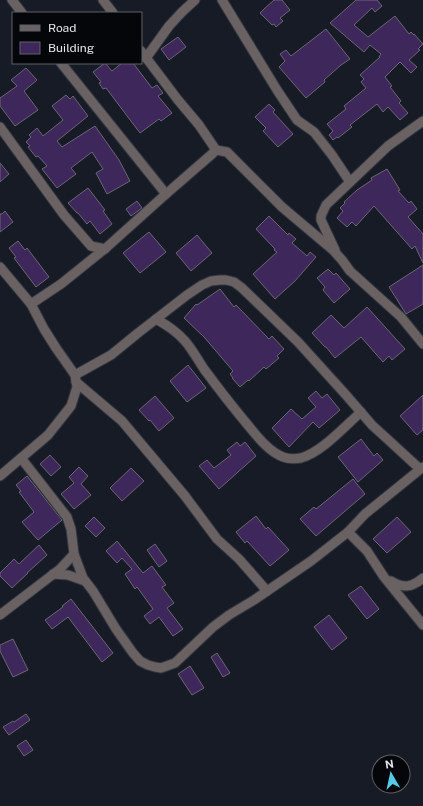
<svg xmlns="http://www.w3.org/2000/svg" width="423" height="806" viewBox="0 0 423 806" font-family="'Public Sans',sans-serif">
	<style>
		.building { fill: #3e285b; stroke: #6b6674 }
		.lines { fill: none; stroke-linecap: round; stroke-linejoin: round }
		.minor-casing { stroke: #333841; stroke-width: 11 }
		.minor { stroke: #6a6262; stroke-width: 9 }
	</style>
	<rect width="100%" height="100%" fill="#161b25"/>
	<g class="building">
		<polygon points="274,0 282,0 290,10 280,18 283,21 276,27 274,24 272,25 260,13 264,9"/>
		<polygon points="356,0 377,0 382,6 375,12 372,8 354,25 368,37 395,16 409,34 411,32 414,35 414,34 423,44 418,49 420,50 409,60 417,67 411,73 400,62 385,77 392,86 390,87 401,101 399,103 408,113 400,120 388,107 383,112 377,104 350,125 352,127 338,138 337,137 333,140 329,135 333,131 327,124 346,109 344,106 366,88 361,82 364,79 360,75 380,57 379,57 381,54 370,45 364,52 330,23"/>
		<polygon points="326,29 350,59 341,65 324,80 325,82 306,98 279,67 285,61 280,54 286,50 291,56"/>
		<polygon points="178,37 186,47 169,60 161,49"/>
		<polygon points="105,63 112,71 122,63 133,63 152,88 157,85 163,93 158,96 172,113 161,121 159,119 140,133 106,88 103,89 99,83 101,82 93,72"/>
		<polygon points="26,68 37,80 24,91 38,110 15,126 0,106 0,98 17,86 11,80"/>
		<polygon points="66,95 70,99 73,96 88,116 57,141 62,147 95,126 119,160 130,181 107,194 96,173 103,169 92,152 71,168 76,174 57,188 42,169 47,166 38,156 36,157 28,147 30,146 26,142 31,137 29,135 37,128 43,136 63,120 52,106"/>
		<polygon points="269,104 275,110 273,112 293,134 278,147 263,131 266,128 255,117"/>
		<polygon points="0,163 9,174 0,182"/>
		<polygon points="387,169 400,190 398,191 409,203 411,201 417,209 408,217 423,234 423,263 415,246 412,249 374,206 356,226 352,222 347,227 337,218 343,211 340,208 345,203 344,202 357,190 372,180 371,178"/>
		<polygon points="88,188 105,210 103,211 112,224 100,234 90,221 87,224 78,213 77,213 68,203"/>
		<polygon points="137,201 142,208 131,216 126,209"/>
		<polygon points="5,211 13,222 0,232 0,214 2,214"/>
		<polygon points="269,216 288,235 289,233 296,239 292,243 307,256 310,252 316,257 295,281 275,299 253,274 277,252 274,250 275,249 256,229"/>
		<polygon points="149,232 166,252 140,273 123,253"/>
		<polygon points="197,235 212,253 191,271 176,253"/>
		<polygon points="18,241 25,250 27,248 49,277 36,287 14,258 16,257 9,248"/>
		<polygon points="423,265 423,304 406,314 389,287"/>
		<polygon points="328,269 334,275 336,273 350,289 334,303 323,290 325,287 317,278"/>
		<polygon points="220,289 234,307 236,305 269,339 272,336 284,349 277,356 279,358 266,369 264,367 249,381 248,380 240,387 232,378 233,378 230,374 233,371 204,337 184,318 196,304 197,305"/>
		<polygon points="367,307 405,349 392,360 389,356 383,362 361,337 335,358 326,347 325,347 312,333 331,315 344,328"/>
		<polygon points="188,365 206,388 187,402 170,381"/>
		<polygon points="316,391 322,398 327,394 340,410 319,428 313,422 289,447 272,428 291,409 302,419 316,407 308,398"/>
		<polygon points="423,395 423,430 417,435 400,416"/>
		<polygon points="155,396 174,418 159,431 150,420 149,421 139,410"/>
		<polygon points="361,439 374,456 377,453 383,460 358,482 338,457"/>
		<polygon points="237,442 240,446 245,442 256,456 219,489 199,466 207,460 214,468 231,455 227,450"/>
		<polygon points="50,455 61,467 51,476 40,464"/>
		<polygon points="79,467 88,476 81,484 91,495 74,509 61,494 74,483 69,477"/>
		<polygon points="131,468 144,481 122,501 110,488"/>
		<polygon points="27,476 62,520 38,540 22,522 34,512 19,492 21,491 16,485"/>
		<polygon points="353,479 365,494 316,536 300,519 314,507 316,509"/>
		<polygon points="256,516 266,529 268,527 289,550 270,566 247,541 245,543 236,532"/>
		<polygon points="94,517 105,528 96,537 85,526"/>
		<polygon points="397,517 411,532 387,553 373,539"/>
		<polygon points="117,541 143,573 152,566 166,585 162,587 174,603 167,608 183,629 173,636 159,617 150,624 144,616 153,609 137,587 135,589 125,574 132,569 122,558 117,563 106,551"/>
		<polygon points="155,544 167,561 159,567 147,550"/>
		<polygon points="39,545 47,555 27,573 28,573 12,588 0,576 0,573 14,559 19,564"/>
		<polygon points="361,586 379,609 367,619 348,595"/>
		<polygon points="71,599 113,653 102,662 68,617 52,629 45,620 63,607 62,606"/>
		<polygon points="329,615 347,638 332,650 314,627"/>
		<polygon points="13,639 28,670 13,677 0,651 0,645"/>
		<polygon points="217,653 230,673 223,677 211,657"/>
		<polygon points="190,666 204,688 192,695 178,674"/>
		<polygon points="26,714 30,720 9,735 8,734 3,727 13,721 14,722"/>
		<polygon points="26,740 33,750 24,756 17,746"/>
	</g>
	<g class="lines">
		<g class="minor-casing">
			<g id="minor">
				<polyline points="12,0 22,13"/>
				<polyline points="103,0 113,13"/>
				<polyline points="222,0 277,90 297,120 314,132 332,155 350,182"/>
				<polyline points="141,51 178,100 199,125 216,150 227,152 282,207 333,250 342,260 350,271 401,317 423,344"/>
				<polyline points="146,58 169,26 182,12 195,0"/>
				<polyline points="61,63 166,194"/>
				<polyline points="0,127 64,215 91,246 105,249"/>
				<polyline points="335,250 321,220 321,216 326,205 388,146 423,121"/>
				<polyline points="0,267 31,304 44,329 56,348 75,375 77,387 71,406 48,435 0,476"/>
				<polyline points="31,304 61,284 107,247 166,194 212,154 216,150"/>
				<path d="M156,319C168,326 176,331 185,341C192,349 198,360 204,369C218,388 232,406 247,424C257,436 268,451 283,457C288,459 295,459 301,458C322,452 344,427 361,412"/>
				<polyline points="75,375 111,355 138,333 187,295 202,285 211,281 220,280 226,280 234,282 242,288 298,342 346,395 372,425 420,469"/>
				<polyline points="76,382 122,421 185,496 217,539 239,559 267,591"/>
				<polyline points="21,458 67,517 71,529 74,554 83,578 93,591 116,629 133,653 140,661 148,665 155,667 161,668 175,663 213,627 229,615 254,600 311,561 348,532 365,514 423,467"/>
				<polyline points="348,532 367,551 384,577 423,625"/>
				<polyline points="53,574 68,575 85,581"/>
				<path d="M391,581C404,589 412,587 423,578"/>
				<polyline points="0,615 60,569 74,554"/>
			</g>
		</g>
		<use href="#minor" class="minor"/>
	</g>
	<rect x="12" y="12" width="130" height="52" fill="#04060a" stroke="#5d6065"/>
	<rect x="20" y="25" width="20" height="6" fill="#6a6262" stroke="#5d6065"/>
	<text x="48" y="32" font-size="12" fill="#e3e7ee">Road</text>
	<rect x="20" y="42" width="20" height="12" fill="#3e285b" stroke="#5d6065"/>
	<text x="48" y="52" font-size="12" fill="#e3e7ee">Building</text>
	<g transform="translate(391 774) rotate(351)"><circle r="19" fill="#04060a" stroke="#5d6065"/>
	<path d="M0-3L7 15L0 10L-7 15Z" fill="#58c9e4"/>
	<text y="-6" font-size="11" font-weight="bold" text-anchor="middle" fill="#e3e7ee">N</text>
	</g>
</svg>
